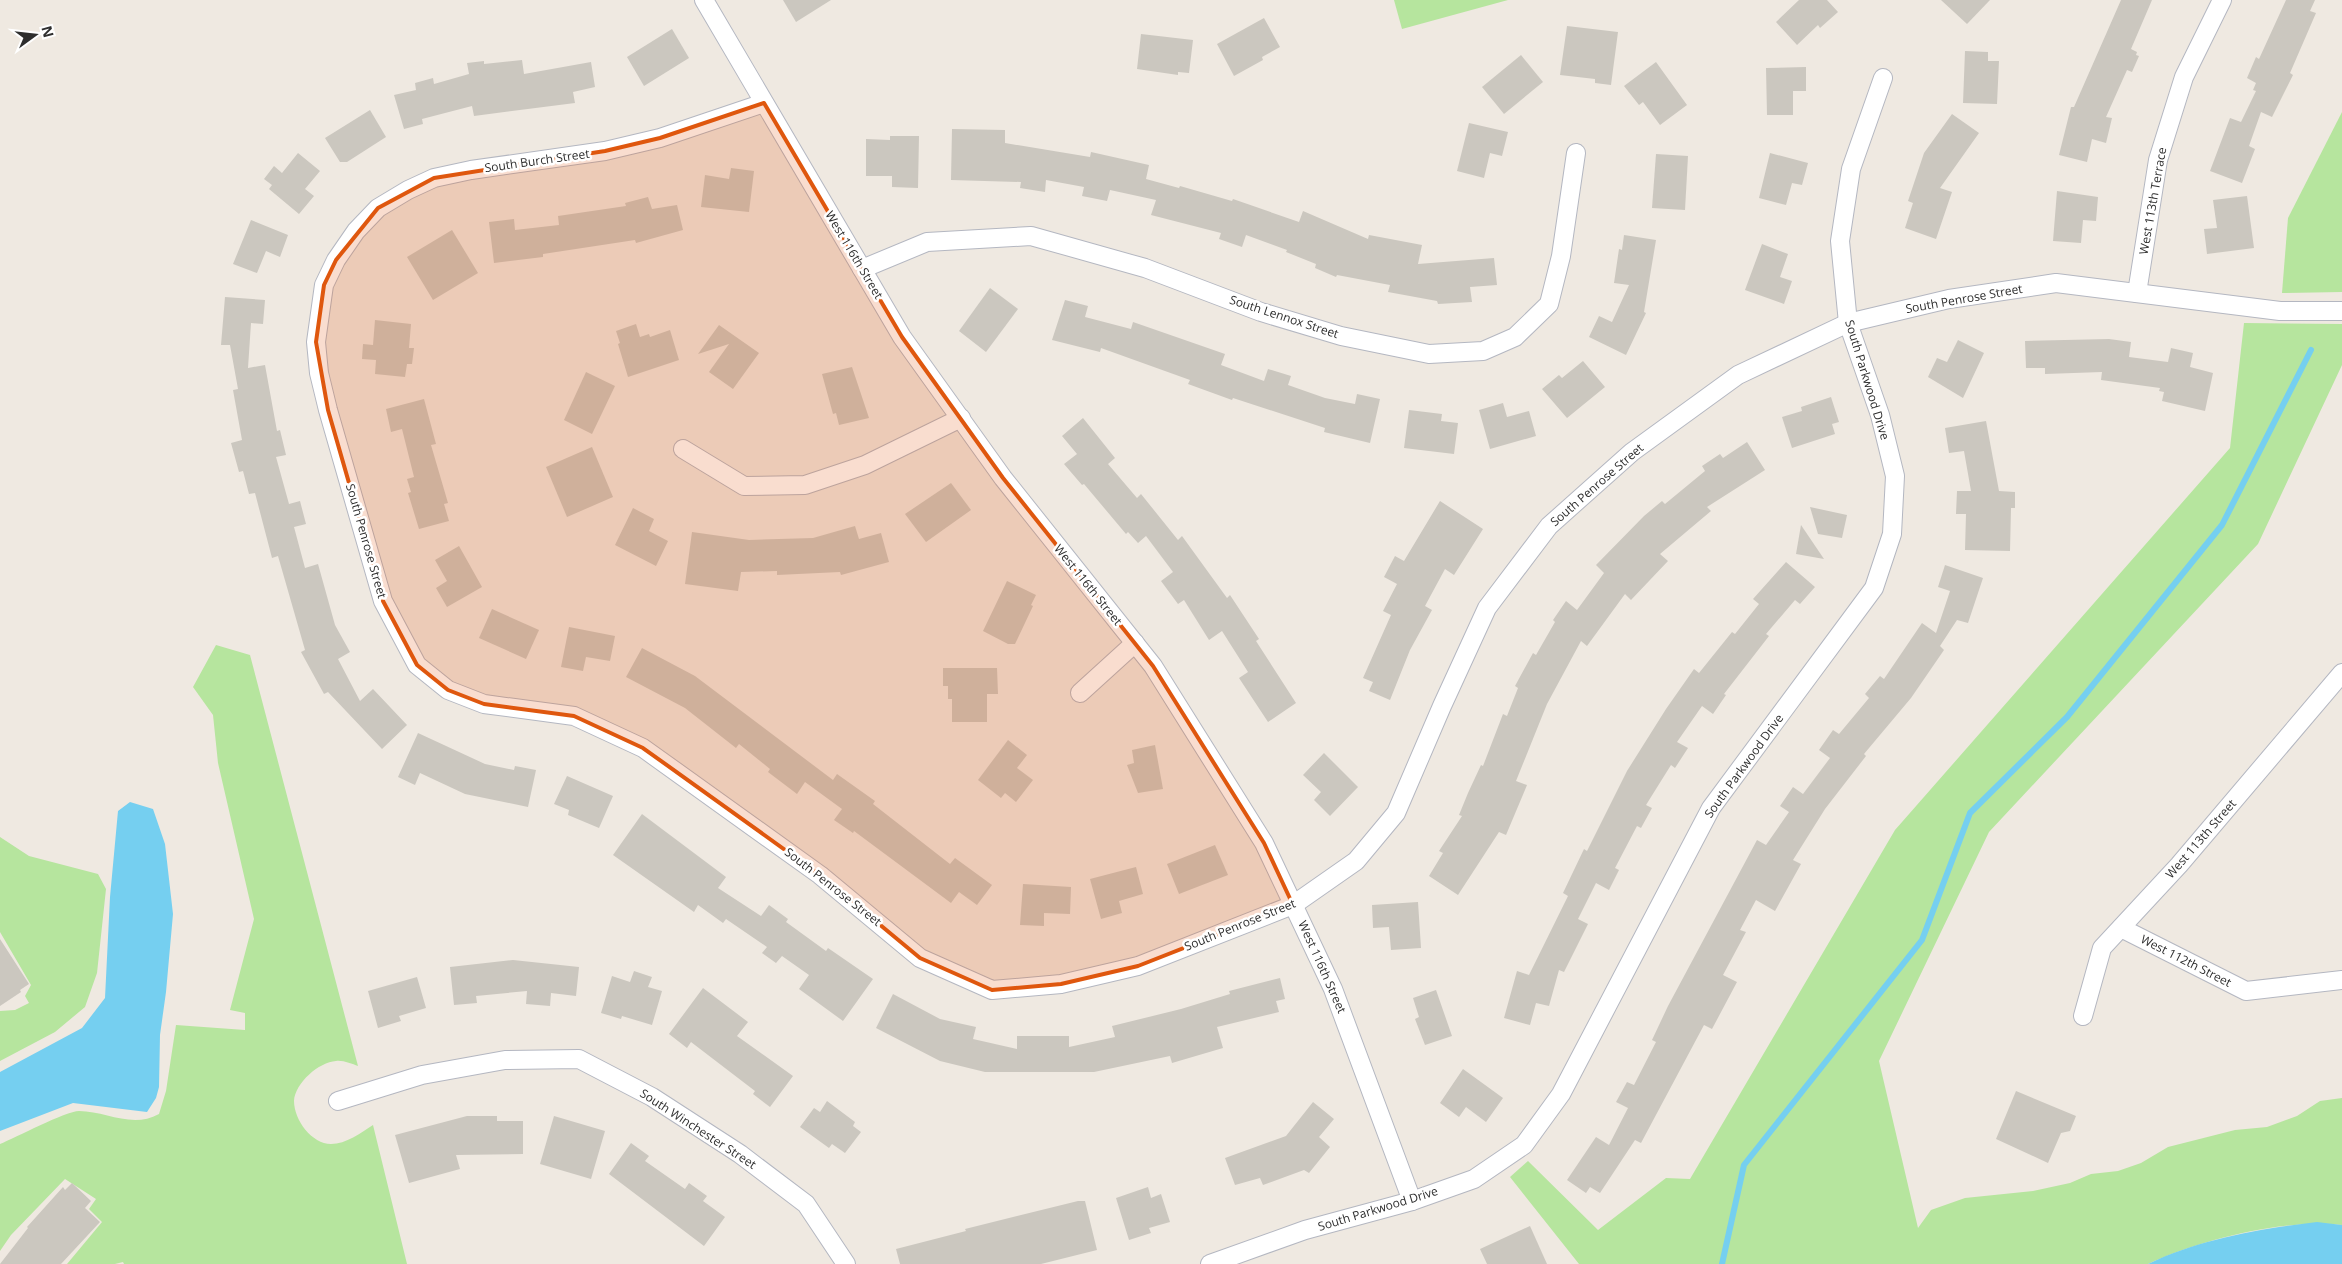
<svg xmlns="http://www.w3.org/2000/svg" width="2342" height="1264" viewBox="0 0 2342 1264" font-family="'Open Sans',sans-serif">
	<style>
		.green { fill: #b6e59e }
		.water { fill: #75cff0 }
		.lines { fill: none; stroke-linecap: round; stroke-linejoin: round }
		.stream { stroke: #75cff0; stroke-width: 6 }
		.building { fill: #cbc7bf }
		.street-casing { stroke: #b4b7c1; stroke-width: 20 }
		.street { stroke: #fff; stroke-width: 18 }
		.marked { fill: #df570e; fill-opacity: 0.2; stroke: #df570e; stroke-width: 4; stroke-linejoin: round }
		.labels { text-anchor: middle; stroke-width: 5; stroke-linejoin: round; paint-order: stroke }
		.street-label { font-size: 12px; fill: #2e2e2e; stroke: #fff }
	</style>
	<rect width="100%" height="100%" fill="#efe9e1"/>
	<g class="green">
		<polygon points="1394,0 1508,0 1402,29"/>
		<polygon points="2342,112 2342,292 2282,293 2288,218"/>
		<path d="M2244,323L2342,324V365L2258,544L1989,832L1879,1061L1918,1228L1931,1210L1965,1198L2033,1191L2070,1183L2091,1174L2118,1171L2141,1163L2168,1147L2235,1130L2267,1127L2297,1116L2320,1101L2342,1098V1225C2286,1218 2199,1240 2148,1264H1579L1510,1177L1528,1161L1598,1230L1666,1178L1690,1179L1895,830L2230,448Z"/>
		<path d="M216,645L250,655L358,1066C352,1064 343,1060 336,1061C319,1062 295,1083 294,1101C294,1120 312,1144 331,1144C346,1144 361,1133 373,1125L407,1264H124L123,1262L115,1264H67L102,1222L89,1209L96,1199L65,1179L11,1235L0,1251V1144C15,1138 66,1111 79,1111C106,1111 132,1129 159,1114L166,1091L176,1025L245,1030V1013L230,1010L254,919L218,763L213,715L193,687Z"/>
		<polygon points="0,837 29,856 98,874 106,889 97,973 85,1007 55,1032 0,1061 0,1011 15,1010 29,1003 25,996 31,985 0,932"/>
	</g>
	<g class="water">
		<polygon points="130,802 153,809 165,844 173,914 166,992 160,1035 159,1087 156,1098 147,1112 73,1103 0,1131 0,1072 82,1028 105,998 110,897 118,811"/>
		<path d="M2317,1222L2342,1225V1264H2148C2200,1239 2259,1229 2317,1222Z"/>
	</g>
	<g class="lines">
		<polyline class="stream" points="1722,1264 1744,1165 1922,940 1970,813 2067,717 2222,525 2311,350"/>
	</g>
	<g class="building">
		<polygon points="783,0 831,0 796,22"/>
		<polygon points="1799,0 1827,0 1838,12 1820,28 1818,25 1797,45 1776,22"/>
		<polygon points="1941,0 1990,0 1967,24"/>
		<polygon points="2121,0 2152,0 2131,49 2137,52 2136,55 2139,56 2132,72 2127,70 2106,117 2112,118 2106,143 2092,139 2087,162 2059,155 2071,107 2074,107"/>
		<polygon points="2286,0 2315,0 2310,11 2316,13 2290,73 2293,75 2272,117 2261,112 2249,146 2255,149 2242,183 2210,171 2230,118 2241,122 2256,91 2253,90 2256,83 2247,78 2256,57 2259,59"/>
		<polygon points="1264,18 1280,47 1262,57 1263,60 1234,76 1217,44"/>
		<polygon points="1567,26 1618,32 1611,85 1595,83 1595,79 1560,75"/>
		<polygon points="672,29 689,58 644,86 627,57"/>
		<polygon points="1141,34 1193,40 1189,73 1178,72 1178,75 1137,69"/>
		<polygon points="1965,51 1988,52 1988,61 1999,61 1997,104 1963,103"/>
		<polygon points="1521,55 1543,82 1504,114 1482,87"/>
		<polygon points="522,60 524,74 591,62 595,87 573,92 575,103 474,116 472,106 422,119 423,124 404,129 394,95 416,90 415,83 433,78 434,84 469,74 467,63 484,61 484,64"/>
		<polygon points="1656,62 1687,105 1660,125 1643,102 1639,105 1624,86"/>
		<polygon points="1806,67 1806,91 1793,91 1793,115 1767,115 1766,68"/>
		<polygon points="370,110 386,137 347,162 340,162 325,138"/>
		<polygon points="1952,114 1979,133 1940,188 1952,192 1936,239 1905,228 1913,203 1908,201 1924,153"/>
		<polygon points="1469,123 1508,132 1502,156 1490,153 1484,178 1457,171"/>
		<polygon points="952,129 1005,130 1005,143 1090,157 1091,152 1149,165 1146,179 1179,188 1180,186 1232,201 1233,199 1299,222 1303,211 1368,239 1369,235 1422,245 1418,264 1494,258 1497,285 1470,287 1472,302 1438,304 1437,301 1388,292 1390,285 1337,275 1336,277 1315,268 1316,264 1286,252 1287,250 1246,235 1242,247 1219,239 1221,233 1151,215 1156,200 1110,190 1107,201 1082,196 1084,187 1046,180 1045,192 1020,188 1021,182 951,180"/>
		<polygon points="890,136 919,136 918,188 892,187 892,176 866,176 866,139 890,140"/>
		<polygon points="298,153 320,171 305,189 314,196 299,214 269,189 272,185 264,179 274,166 282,173"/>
		<polygon points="1770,153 1808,163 1802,185 1792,183 1786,205 1759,198"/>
		<polygon points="1656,154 1688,156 1685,210 1652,208"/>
		<polygon points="731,168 754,171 749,212 701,207 705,175 729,179"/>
		<polygon points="2057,191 2098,197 2096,221 2083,220 2081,243 2053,241"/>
		<polygon points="2247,196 2254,248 2207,254 2204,229 2217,228 2213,200"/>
		<polygon points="648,197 652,209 677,205 683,230 636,243 635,240 543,254 543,257 494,263 489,222 514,219 515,230 559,225 558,216 626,206 625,203"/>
		<polygon points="251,220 288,235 280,257 266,251 257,273 233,264"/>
		<polygon points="452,230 478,273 433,300 407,257"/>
		<polygon points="1624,235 1656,240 1644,312 1646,313 1626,355 1589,337 1599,316 1612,322 1629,285 1614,283 1619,249 1622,250"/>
		<polygon points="1762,244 1788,254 1780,277 1792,281 1784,304 1745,290"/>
		<polygon points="990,288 1018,309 986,352 959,331"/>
		<polygon points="225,297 265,300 263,324 251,323 248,368 265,365 277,431 280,430 286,455 276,457 289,504 300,501 306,524 294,527 305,568 318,564 335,625 350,652 338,659 360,701 373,689 407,725 382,749 328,692 324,694 301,652 305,650 278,556 272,558 255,493 249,494 243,471 239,472 231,443 242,440 233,390 238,389 230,345 221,345"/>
		<polygon points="1065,300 1088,306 1085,317 1131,329 1133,322 1225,354 1221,365 1264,381 1268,369 1291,376 1288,385 1325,398 1355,404 1357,394 1380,399 1370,443 1324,432 1325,428 1233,398 1232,400 1188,384 1190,380 1101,348 1100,352 1052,340"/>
		<polygon points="375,320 411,324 409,348 414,348 412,364 407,364 405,377 375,374 376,360 362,359 363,344 373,345"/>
		<polygon points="636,324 640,337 649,334 650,337 670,330 679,360 628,377 618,344 620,343 616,331"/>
		<polygon points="719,325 759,353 733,389 709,372 729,344 698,354"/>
		<polygon points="2109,339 2131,342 2129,357 2168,362 2171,348 2193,353 2190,367 2213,373 2205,411 2162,401 2164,392 2159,391 2160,388 2101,380 2102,372 2045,374 2045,368 2026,368 2025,341"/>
		<polygon points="1958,340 1984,353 1963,398 1928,377 1937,358 1947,362"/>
		<polygon points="1583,361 1605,387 1567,418 1542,389 1559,375 1562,378"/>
		<polygon points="852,367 869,418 839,425 836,413 833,414 822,374"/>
		<polygon points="586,372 615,386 592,434 564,420"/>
		<polygon points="1831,397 1839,422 1832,424 1835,434 1792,448 1782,417 1802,411 1801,407"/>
		<polygon points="424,399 436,444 431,445 448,503 444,504 449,521 419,529 408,493 411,492 407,479 414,477 402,429 391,432 386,409"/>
		<polygon points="1503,403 1507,417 1529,411 1536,436 1490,449 1479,410"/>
		<polygon points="1409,410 1442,414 1441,421 1458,423 1454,454 1404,448"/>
		<polygon points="1083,418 1115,458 1108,464 1137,498 1141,494 1178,540 1182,536 1227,598 1230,595 1259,639 1256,641 1296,703 1268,722 1239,678 1248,672 1222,631 1209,640 1184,600 1178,604 1161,581 1173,572 1146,536 1138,543 1128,532 1126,534 1084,484 1082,485 1064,464 1077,454 1062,436"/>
		<polygon points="1986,421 1999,491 2015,492 2015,508 2011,508 2010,551 1965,550 1966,514 1956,514 1957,491 1971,491 1964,451 1949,453 1945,428"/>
		<polygon points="1747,442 1765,470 1707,507 1711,511 1660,554 1668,561 1631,600 1625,594 1587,646 1581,641 1547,704 1516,781 1527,785 1506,835 1499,832 1458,895 1429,876 1443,853 1439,851 1462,816 1459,815 1468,793 1481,765 1483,766 1503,714 1507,716 1518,688 1515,686 1533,653 1536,655 1555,622 1553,620 1566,601 1577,610 1604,573 1596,565 1644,516 1662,501 1665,504 1705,471 1702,466 1720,454 1723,458"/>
		<polygon points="592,447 613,497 567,517 546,467"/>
		<polygon points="951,483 971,510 926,542 905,514"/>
		<polygon points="1440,501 1483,529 1454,575 1445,569 1425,606 1432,610 1410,650 1390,700 1369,691 1373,682 1363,678 1391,615 1383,611 1397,584 1384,577 1395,556 1404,561"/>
		<polygon points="1810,507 1847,515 1842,538 1818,534"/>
		<polygon points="633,508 654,519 649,531 668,541 656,566 615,545"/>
		<polygon points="1801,525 1824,559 1796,554"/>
		<polygon points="855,526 859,539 881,533 889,562 841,575 840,572 777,575 777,571 741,572 738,591 685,584 692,532 749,540 813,538"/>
		<polygon points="459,546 482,587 447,607 436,588 447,581 435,560"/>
		<polygon points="1786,562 1815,587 1800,604 1795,600 1766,634 1769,636 1724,694 1726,695 1713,714 1702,706 1677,742 1688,748 1675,768 1671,765 1646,805 1652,808 1641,828 1637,826 1615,868 1619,870 1609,890 1596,883 1578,919 1588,924 1564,972 1559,970 1549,1006 1536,1003 1530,1025 1504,1018 1517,971 1529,975 1568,896 1563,893 1584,849 1587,851 1627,771 1666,709 1694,669 1699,673 1732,632 1735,634 1759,604 1753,599"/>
		<polygon points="1945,565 1983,578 1968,623 1957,620 1940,646 1944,650 1911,698 1864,754 1866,756 1825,809 1793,860 1801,864 1775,911 1756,900 1740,930 1746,932 1723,975 1737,982 1712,1029 1704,1025 1641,1143 1635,1140 1600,1193 1590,1187 1586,1193 1567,1180 1596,1137 1609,1145 1628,1108 1616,1102 1627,1082 1634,1085 1656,1042 1652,1040 1668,1006 1757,840 1766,845 1789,812 1780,806 1793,787 1803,794 1830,758 1819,750 1833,730 1839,734 1869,698 1865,694 1880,676 1884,679 1922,623 1936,633 1950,591 1938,587"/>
		<polygon points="1007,581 1036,595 1031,605 1033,606 1015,644 1008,644 983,631"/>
		<polygon points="492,609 539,630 526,659 479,638"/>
		<polygon points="569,627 615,636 610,661 586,657 583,671 561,667"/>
		<polygon points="642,648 695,676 833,780 837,774 875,801 873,804 950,864 955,858 992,885 977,905 959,892 951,903 854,831 853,833 834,820 842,809 805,782 797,794 768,772 770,769 739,744 736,748 685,708 626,677"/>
		<polygon points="943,668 997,668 998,694 987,694 987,722 952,722 952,699 948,699 948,686 943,686"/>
		<polygon points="418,733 485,764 514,770 515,766 536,770 528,807 465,794 420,773 415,785 398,777"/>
		<polygon points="1008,740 1027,755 1017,768 1033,780 1016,802 1005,793 1001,798 978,780"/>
		<polygon points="1155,745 1163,789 1138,793 1127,765 1134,763 1132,750"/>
		<polygon points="1324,753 1358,787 1330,816 1314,800 1321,792 1303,775"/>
		<polygon points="567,776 613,796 599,828 568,815 569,810 554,804"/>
		<polygon points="642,814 726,877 718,888 761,916 769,905 788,919 786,922 826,951 828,948 873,979 843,1021 799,989 809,975 782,956 776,963 762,953 767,947 726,919 723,923 698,905 694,912 613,855"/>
		<polygon points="1215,845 1228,875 1179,894 1167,864"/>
		<polygon points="1136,867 1143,894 1119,901 1122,913 1101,919 1090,879"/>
		<polygon points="1023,884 1071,887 1070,914 1044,913 1044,926 1020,925"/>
		<polygon points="1418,902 1421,948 1391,950 1389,927 1373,928 1372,905"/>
		<polygon points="0,939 29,984 20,990 21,992 0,1006"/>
		<polygon points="513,960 579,967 576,996 551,993 550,1006 526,1004 527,991 476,996 477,1003 454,1005 450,967"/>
		<polygon points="634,971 652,977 648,987 662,991 652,1025 622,1016 621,1019 601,1013 612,976 630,982"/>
		<polygon points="417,977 426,1008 399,1016 401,1021 378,1028 368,991"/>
		<polygon points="1280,978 1285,999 1276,1001 1279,1012 1217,1027 1223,1048 1172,1063 1170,1056 1094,1072 985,1072 940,1061 876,1028 893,994 940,1019 976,1027 973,1039 1017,1049 1017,1036 1069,1036 1069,1047 1115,1037 1112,1026 1181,1009 1230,994 1229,991"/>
		<polygon points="703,988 748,1022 737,1036 793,1076 770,1107 753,1094 755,1091 691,1042 687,1048 669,1034"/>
		<polygon points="1436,990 1452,1036 1425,1045 1415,1019 1419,1017 1413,998"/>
		<polygon points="1463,1069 1503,1098 1486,1122 1466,1107 1459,1117 1440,1103"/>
		<polygon points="2016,1091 2076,1116 2070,1131 2061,1133 2048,1163 1996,1139"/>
		<polygon points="827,1101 855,1122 853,1126 861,1132 845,1153 832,1144 829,1148 800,1127 814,1108 820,1112"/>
		<polygon points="1313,1102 1334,1119 1319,1137 1330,1147 1309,1173 1304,1170 1263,1185 1260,1178 1235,1185 1225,1158 1286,1136"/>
		<polygon points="467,1116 497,1116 497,1121 523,1121 523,1154 456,1155 460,1169 409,1183 395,1135"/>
		<polygon points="554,1116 605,1131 591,1179 540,1164"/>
		<polygon points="631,1143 649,1156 645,1161 685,1189 689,1183 707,1196 703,1201 725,1217 704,1246 609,1174"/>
		<polygon points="72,1183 91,1201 85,1208 100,1222 61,1264 0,1264 28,1228 27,1227 63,1187 65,1190"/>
		<polygon points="1148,1187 1151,1198 1161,1194 1170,1222 1149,1228 1151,1233 1129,1240 1116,1198"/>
		<polygon points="1078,1201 1085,1201 1097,1250 1041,1264 900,1264 896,1249 966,1231 965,1229"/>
		<polygon points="1530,1226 1547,1264 1487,1264 1480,1249"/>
	</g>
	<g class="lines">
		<g class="street-casing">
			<g id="street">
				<polyline points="704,0 902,337 1003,478 1153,666 1264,843 1333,989 1412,1201"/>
				<polyline points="764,103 660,138 605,151 471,170 434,178 408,190 378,208 356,231 336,260 324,285 316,342 319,373 328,410 383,601 417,665 448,690 484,704 574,716 643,748 820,875 920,958 992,990 1061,984 1138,966 1293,905 1356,861 1396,813 1442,706 1487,608 1549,526 1632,452 1738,375 1848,323 1949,299 2056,283 2280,311 2342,311"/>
				<polyline points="862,269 927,242 1031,236 1145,268 1261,312 1341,336 1429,354 1483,351 1515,337 1549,304 1561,256 1576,153"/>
				<polyline points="2137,293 2158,160 2184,77 2222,0"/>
				<polyline points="683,449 744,486 805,485 865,465 961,418"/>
				<polyline points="1080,693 1135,643"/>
				<polyline points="2121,928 2246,991 2342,980"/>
				<polyline points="2083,1016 2102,948 2179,865 2342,673"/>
				<polyline points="338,1101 422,1075 505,1060 579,1059 652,1097 740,1154 806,1204 846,1264"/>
				<polyline points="1210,1264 1305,1230 1412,1201 1474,1179 1524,1145 1561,1094 1711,808 1874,588 1892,534 1895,476 1880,415 1848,323 1840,241 1851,169 1883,78"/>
			</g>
		</g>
		<use href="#street" class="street"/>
	</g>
	<path class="marked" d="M764,103L902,337L1003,478L1153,666L1264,843L1293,905L1138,966L1061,984L992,990L920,958L820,875L643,748L574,716L484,704L448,690L417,665L383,601L328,410L316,342L324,285L336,260L378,208L434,178L605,151L660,138Z"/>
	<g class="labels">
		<g class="street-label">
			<text transform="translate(537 161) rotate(-8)" y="4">South Burch Street</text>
			<text transform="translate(2153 201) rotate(-80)" y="4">West 113th Terrace</text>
			<text transform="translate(854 255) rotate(59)" y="4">West 116th Street</text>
			<text transform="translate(1964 299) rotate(-10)" y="4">South Penrose Street</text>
			<text transform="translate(1284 317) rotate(18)" y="4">South Lennox Street</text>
			<text transform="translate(1867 380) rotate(73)" y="4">South Parkwood Drive</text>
			<text transform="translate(1597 485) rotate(-41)" y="4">South Penrose Street</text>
			<text transform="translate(366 541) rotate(74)" y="4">South Penrose Street</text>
			<text transform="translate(1088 585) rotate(51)" y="4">West 116th Street</text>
			<text transform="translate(1744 766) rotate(-54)" y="4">South Parkwood Drive</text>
			<text transform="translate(2201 839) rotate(-49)" y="4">West 113th Street</text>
			<text transform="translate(833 887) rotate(38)" y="4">South Penrose Street</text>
			<text transform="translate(1240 925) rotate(-22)" y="4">South Penrose Street</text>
			<text transform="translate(2186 961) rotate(27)" y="4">West 112th Street</text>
			<text transform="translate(1322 967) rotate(66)" y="4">West 116th Street</text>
			<text transform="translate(698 1129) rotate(33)" y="4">South Winchester Street</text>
			<text transform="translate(1378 1209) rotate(-17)" y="4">South Parkwood Drive</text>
		</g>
	</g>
	<g transform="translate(35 35) rotate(75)" stroke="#ffffff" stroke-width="4" paint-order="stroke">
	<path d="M0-4L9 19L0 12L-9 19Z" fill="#2e2e2e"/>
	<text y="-8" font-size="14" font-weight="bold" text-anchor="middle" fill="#2e2e2e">N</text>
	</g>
</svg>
